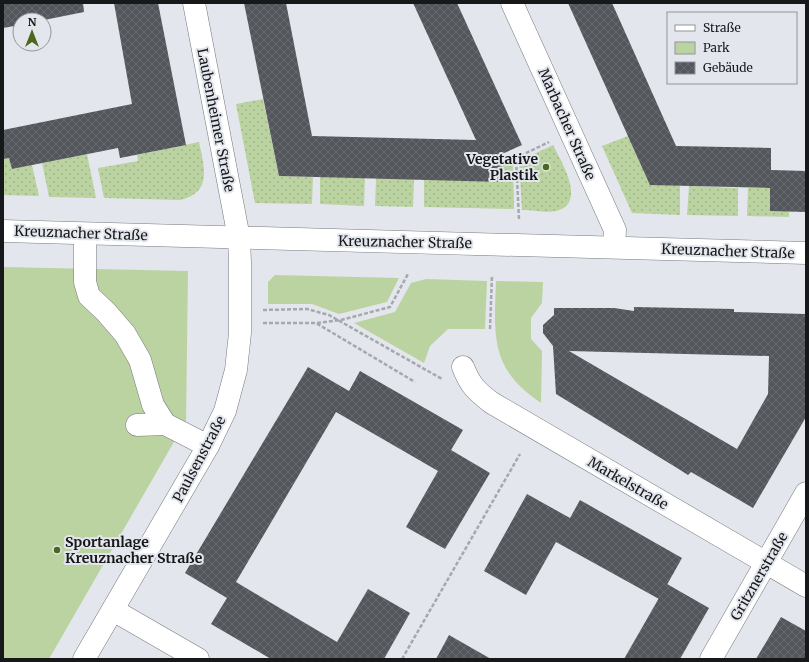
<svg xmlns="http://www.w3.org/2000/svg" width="809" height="662" viewBox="0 0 809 662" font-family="Merriweather,serif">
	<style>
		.grass { fill: url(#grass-dots) }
		.park { fill: #bbd3a0 }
		.building { fill: url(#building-cross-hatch); fill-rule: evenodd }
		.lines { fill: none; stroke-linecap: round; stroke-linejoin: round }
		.minor-casing { stroke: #767a7f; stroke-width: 23 }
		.path { stroke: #a5a9ae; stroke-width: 2.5; stroke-dasharray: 4 2; stroke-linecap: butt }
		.minor { stroke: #fff; stroke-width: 22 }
		.poi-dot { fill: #4b681c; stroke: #e3e7ed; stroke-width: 1.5 }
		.labels { text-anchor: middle; stroke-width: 4; stroke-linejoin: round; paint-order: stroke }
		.street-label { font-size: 14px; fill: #16181a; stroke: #e3e7ed }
		.poi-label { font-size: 14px; font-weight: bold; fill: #16181a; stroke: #e3e7ed; text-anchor: end }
	</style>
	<defs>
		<pattern id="grass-dots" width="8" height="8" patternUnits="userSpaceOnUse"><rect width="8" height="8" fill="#bbd3a0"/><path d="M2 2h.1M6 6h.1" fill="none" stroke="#a0b489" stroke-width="1.8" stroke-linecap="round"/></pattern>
		<pattern id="building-cross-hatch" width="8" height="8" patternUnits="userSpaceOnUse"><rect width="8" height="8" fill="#53565b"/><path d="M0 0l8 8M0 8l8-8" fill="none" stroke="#676a6e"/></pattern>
	</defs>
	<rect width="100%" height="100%" fill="#e3e7ed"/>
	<g class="grass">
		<polygon points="263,99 279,176 313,177 312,204 255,203 236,104"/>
		<polygon points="628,136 680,186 680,215 632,213 602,146"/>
		<path d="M199,142C204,166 213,193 180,200L104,198L98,168L138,161L137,155Z"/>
		<path d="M553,145C561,161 588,204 556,211C546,213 533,210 522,210L519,161Z"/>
		<polygon points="87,154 96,198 49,197 42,163"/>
		<polygon points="9,158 12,169 32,165 39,196 3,195 3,159"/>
		<polygon points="513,162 514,209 424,207 424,179 502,181 502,163"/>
		<polygon points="320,177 365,178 364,206 320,204"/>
		<polygon points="376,178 414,179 413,207 375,206"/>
		<polygon points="689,186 738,188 738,216 687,215"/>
		<polygon points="748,188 770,188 770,211 789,211 789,217 747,216"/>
	</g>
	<g class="park">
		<polygon points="3,267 188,271 186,421 49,659 3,659"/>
		<polygon points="275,275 399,278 387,302 339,314 312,304 268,304 268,282"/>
		<polygon points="426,279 487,281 485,329 448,329 430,346 424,363 354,323 395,312 411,283"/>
		<path d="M496,281L543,282L542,303L531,318V339L542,351L541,403C490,369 494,337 496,281Z"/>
	</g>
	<g class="building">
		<polygon points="3,3 83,3 84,12 44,20 20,20 20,25 3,28"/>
		<polygon points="114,3 158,3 186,145 120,158 118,148 12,169 9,158 3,159 3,130 132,104"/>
		<polygon points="244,3 286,3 312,136 476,140 413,3 457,3 522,145 502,154 502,182 279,176"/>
		<polygon points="568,3 612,3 676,146 771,148 771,170 806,171 806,212 770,211 770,188 650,185"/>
		<path d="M634,307L734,309V312L806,314V417L753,508L691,472L688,475L677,468L556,394L553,346L543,333V325L554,315V308H614L634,311ZM569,351L769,356L768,394L737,449Z"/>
		<polygon points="308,367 349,391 360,371 463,430 451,450 490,473 445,549 406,527 438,471 336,412 236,582 337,642 368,589 410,613 384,659 271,659 211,624 227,598 185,573"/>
		<polygon points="527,494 570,518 580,500 682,558 659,599 556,542 526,595 484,571"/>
		<polygon points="667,584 709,608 680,659 624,659"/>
		<polygon points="781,617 806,631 806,659 756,659"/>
		<polygon points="449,635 491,659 436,659"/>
	</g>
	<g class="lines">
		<g class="minor-casing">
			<g id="minor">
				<polyline points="512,3 615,230 614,247"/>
				<polyline points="3,231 806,253"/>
				<polyline points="85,234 85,282 89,296 106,312 125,334 140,360 153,405 165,424 208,446"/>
				<path d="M463,367C470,385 476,391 492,403L806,586"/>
				<polyline points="137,425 165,424"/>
				<polyline points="113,610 198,659"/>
				<polyline points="84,659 208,446 225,411 236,370 240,333 240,262 239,238 194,3"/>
				<polyline points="711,659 806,493"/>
			</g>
		</g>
		<g class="path">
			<polyline points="519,219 516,158 549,142"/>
			<polyline points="263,310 307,309 329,315 442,379"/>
			<polyline points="263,323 316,323 415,382"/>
			<polyline points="317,323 341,320 390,307 408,274"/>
			<polyline points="490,329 492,275"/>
			<polyline points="402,659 520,454"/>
		</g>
		<use href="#minor" class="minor"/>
	</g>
	<g class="poi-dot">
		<circle cx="546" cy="167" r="4"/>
		<circle cx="57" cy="550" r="4"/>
	</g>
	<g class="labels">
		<g class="street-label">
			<text transform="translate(216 120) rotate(79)" y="5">Laubenheimer Straße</text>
			<text transform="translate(567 124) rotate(66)" y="5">Marbacher Straße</text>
			<text transform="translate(81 233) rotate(2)" y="5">Kreuznacher Straße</text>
			<text transform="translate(405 242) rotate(1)" y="5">Kreuznacher Straße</text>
			<text transform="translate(728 251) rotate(2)" y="5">Kreuznacher Straße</text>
			<text transform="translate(199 459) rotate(-62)" y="5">Paulsenstraße</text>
			<text transform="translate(628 483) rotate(30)" y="5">Markelstraße</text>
			<text transform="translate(759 576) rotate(-60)" y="5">Gritznerstraße</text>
		</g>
		<g class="poi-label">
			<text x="538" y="164">Vegetative<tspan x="538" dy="16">Plastik</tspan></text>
			<text x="65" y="547" text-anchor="start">Sportanlage<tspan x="65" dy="16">Kreuznacher Straße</tspan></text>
		</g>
	</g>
	<rect width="809" height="662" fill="none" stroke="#16181a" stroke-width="8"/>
	<rect x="667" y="12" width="130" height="72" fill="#e3e7ed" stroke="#919499"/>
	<rect x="675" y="25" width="20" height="6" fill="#ffffff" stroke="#919499"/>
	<text x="703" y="32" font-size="12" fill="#16181a">Straße</text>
	<rect x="675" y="42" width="20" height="12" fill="#bbd3a0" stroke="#919499"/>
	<text x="703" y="52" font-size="12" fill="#16181a">Park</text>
	<rect x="675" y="62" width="20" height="12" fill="url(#building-cross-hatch)" stroke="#919499"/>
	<text x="703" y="72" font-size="12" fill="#16181a">Gebäude</text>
	<g transform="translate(32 32)"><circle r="19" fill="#e3e7ed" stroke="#919499"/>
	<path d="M0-3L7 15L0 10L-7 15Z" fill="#4b681c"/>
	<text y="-6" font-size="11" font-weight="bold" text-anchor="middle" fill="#16181a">N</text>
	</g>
</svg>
